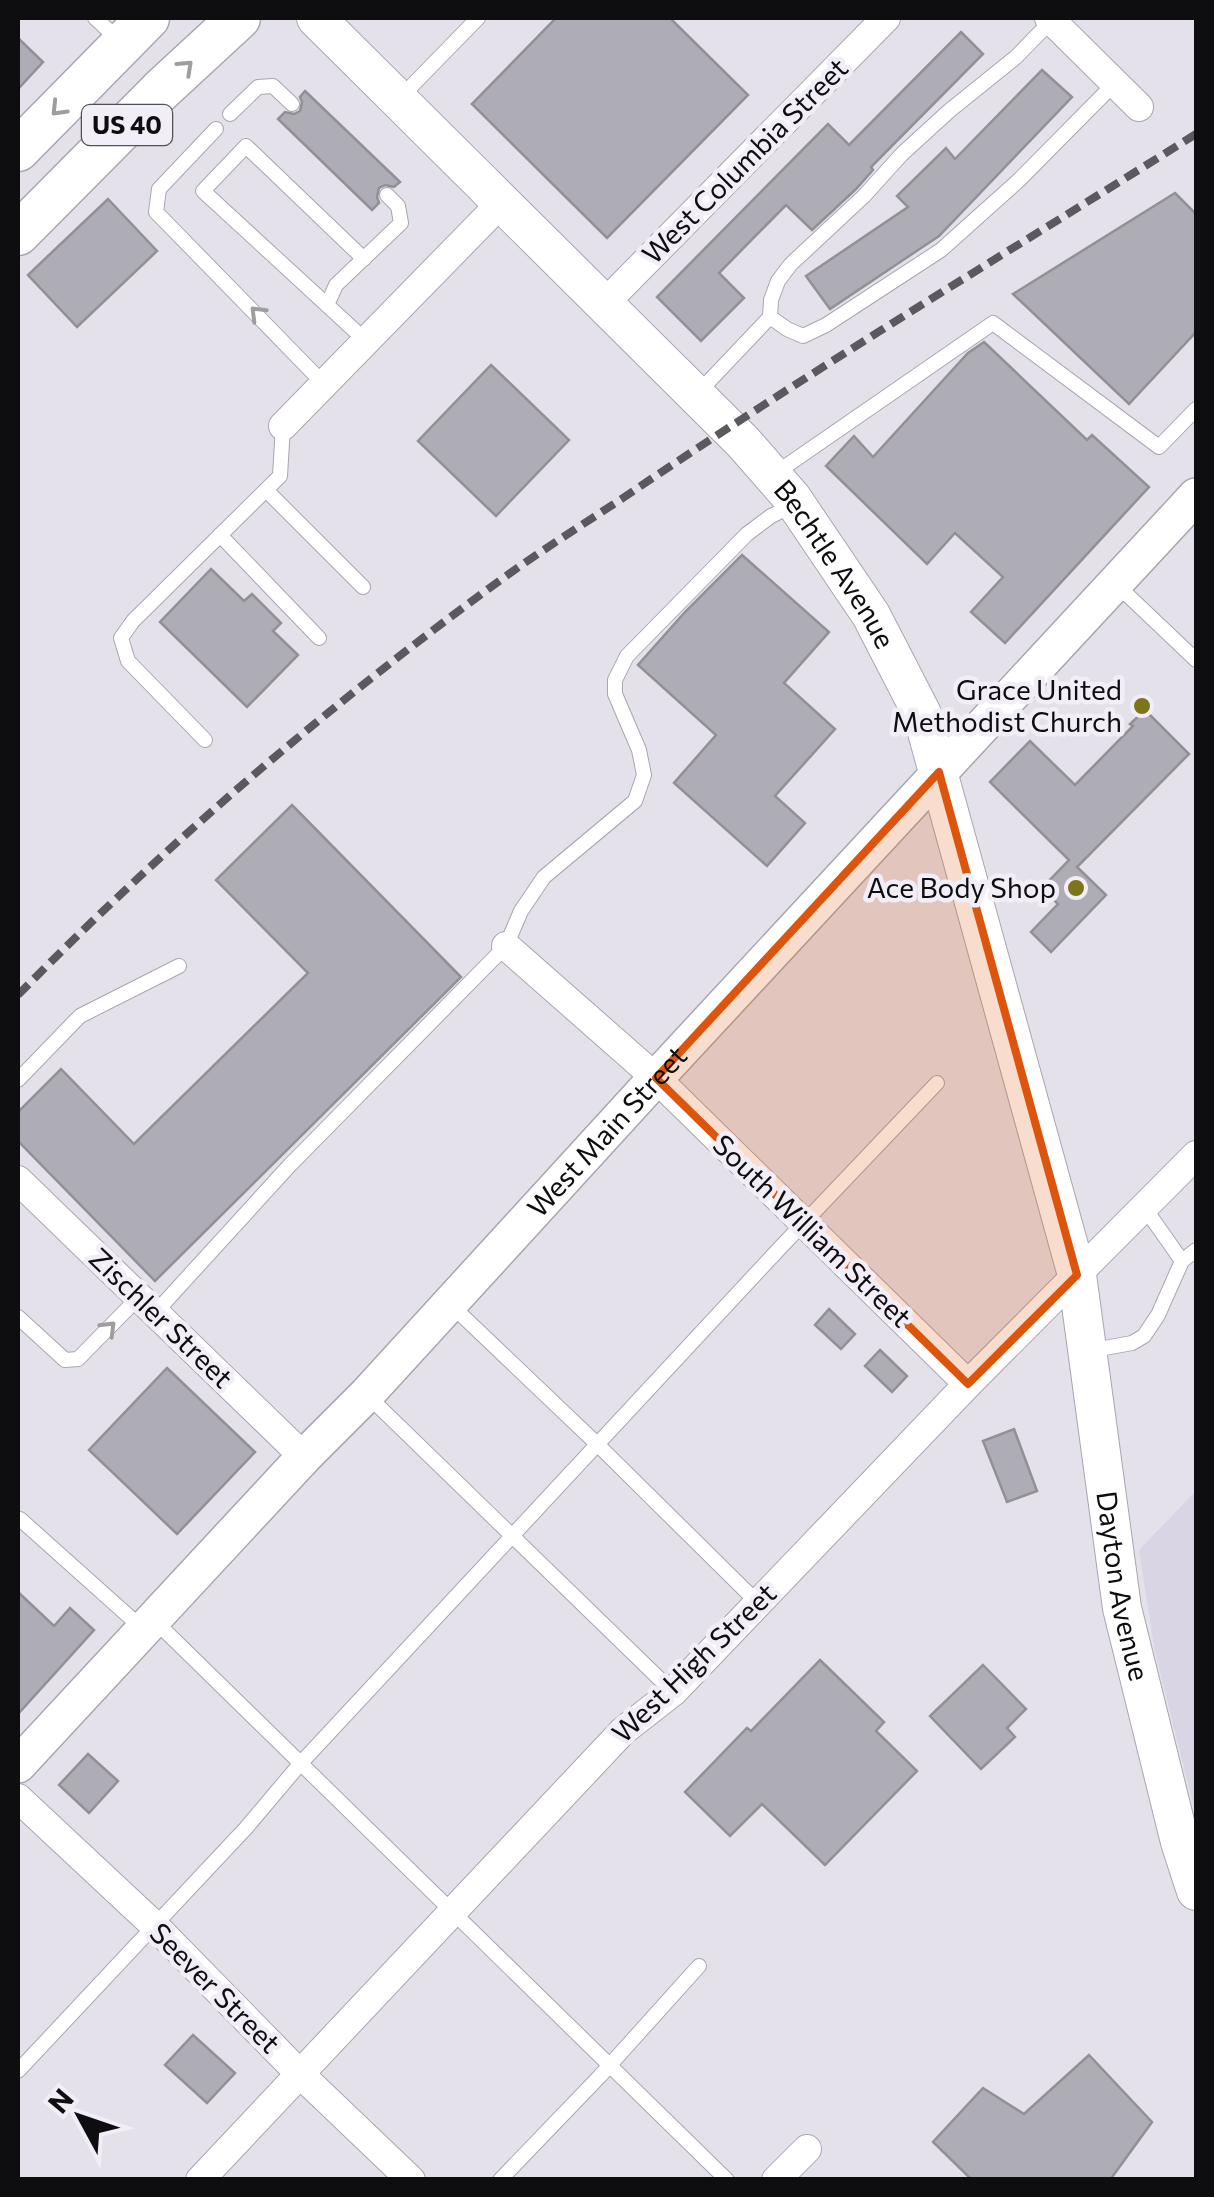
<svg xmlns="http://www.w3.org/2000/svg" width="1214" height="2197" viewBox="0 0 1214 2197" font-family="Commissioner,sans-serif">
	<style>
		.built { fill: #d9d5e5 }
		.building { fill: #aeacb4; stroke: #928f97; stroke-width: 2.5 }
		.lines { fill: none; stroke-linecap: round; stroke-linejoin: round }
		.service-casing { stroke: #a8a6ae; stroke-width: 16 }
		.minor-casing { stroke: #a8a6ae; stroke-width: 30 }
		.tertiary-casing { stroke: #a8a6ae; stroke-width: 38 }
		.secondary-casing { stroke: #a8a6ae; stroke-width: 40 }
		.primary-casing { stroke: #a8a6ae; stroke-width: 45 }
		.service { stroke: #fff; stroke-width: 14 }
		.minor { stroke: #fff; stroke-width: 28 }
		.tertiary { stroke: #fff; stroke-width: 35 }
		.secondary { stroke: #fff; stroke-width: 38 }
		.primary { stroke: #fff; stroke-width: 42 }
		.rail { stroke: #5b595e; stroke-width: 8; stroke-dasharray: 15 8; stroke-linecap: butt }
		.oneway { stroke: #9f9e9f }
		.marked { fill: #dd550c; fill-opacity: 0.2; stroke: #dd550c; stroke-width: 8; stroke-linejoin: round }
		.poi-dot { fill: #7d7519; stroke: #f1eef7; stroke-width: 4 }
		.labels { text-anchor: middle; stroke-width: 9; stroke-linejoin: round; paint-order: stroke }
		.shield { fill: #f1eef7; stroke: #525055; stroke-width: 2.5 }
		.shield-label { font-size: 25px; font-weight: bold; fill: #0e0d0f }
		.street-label { font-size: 28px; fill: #0e0d0f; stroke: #f1eef7 }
		.poi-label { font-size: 28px; fill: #0e0d0f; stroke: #f1eef7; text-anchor: end }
	</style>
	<rect width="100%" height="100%" fill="#e4e1ea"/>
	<polygon class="built" points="1196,1491 1196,1816 1155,1652 1139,1550"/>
	<g class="building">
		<polygon points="556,18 670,18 748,95 607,238 472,104"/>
		<polygon points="961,32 983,54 871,167 873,170 856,189 812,230 786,205 719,273 744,298 701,341 657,297 828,124 849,145"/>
		<polygon points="18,38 43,62 18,89"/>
		<polygon points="1042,70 1072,97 939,236 830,309 806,276 908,207 897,196 946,148 955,159"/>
		<polygon points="305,91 400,182 394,187 385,185 379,188 377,197 379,203 372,210 278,119 285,112 294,114 300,111 302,102 300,97"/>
		<polygon points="1175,193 1196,214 1196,332 1129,404 1013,294"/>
		<polygon points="108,199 157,251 77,327 28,275"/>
		<polygon points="984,342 1087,440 1092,435 1149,487 1005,643 971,612 1003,577 955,533 927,564 826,466 854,436 873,457 968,353"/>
		<polygon points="491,365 569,440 496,516 418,441"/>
		<polygon points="742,555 829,632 784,683 835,729 775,796 805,823 767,866 674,783 716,735 638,665 685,612"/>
		<polygon points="211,569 244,601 252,594 281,623 273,631 298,655 247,707 160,622"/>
		<polygon points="1145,710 1189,754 1077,867 1106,895 1051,952 1031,932 1058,904 1042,888 1069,860 990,782 1030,741 1075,785 1133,726 1130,724"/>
		<polygon points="292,805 461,977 155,1281 18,1141 18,1112 61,1069 134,1144 308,973 216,880"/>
		<polygon points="829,1309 855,1334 841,1349 815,1325"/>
		<polygon points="880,1350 907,1376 892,1392 865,1366"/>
		<polygon points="167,1368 255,1452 177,1534 89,1450"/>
		<polygon points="1014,1429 1037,1491 1007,1502 983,1441"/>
		<polygon points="18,1592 54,1626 70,1608 94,1630 18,1714"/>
		<polygon points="820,1660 884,1722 876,1731 917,1771 825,1865 762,1804 730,1836 685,1792 747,1728 751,1731"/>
		<polygon points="983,1665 1026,1709 1007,1728 1015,1737 981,1769 930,1716"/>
		<polygon points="88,1754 118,1781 89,1813 59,1785"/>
		<polygon points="193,2035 235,2073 207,2103 165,2065"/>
		<polygon points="1089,2055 1152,2122 1110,2180 972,2180 933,2142 983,2088 1024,2114"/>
	</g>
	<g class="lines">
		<g class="service-casing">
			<g id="service">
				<polyline points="95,18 118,39"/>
				<polyline points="399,99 478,18"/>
				<polyline points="230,114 258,87 273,86 292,104"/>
				<polyline points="216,129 159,189 156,212 324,384"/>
				<polyline points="327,305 203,191 246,146 364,259"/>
				<polyline points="770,317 787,329 803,336 826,325 941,250 1018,181 1115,83"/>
				<polyline points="366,341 327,305 336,285 401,223 398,206 387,195"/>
				<polyline points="696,395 770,317 771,300 778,281 791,264 864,196 902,154 949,111 1016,57 1052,20"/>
				<polyline points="773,475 993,323 1159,447 1196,409"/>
				<polyline points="266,490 363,587"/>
				<polyline points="220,535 319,638"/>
				<polyline points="1117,585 1196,660"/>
				<polyline points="205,740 128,661 121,638 133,621 280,476 283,426"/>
				<polyline points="18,1080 80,1016 179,966"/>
				<polyline points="1144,1207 1182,1261"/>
				<polyline points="450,1304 597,1444 758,1603"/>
				<polyline points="155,1313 290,1165 506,946 521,911 544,877 635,801 644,775 639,750 615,694 615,680 627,656 747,534 771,516 792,506"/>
				<polyline points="18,1317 65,1360 78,1359 139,1297"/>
				<polyline points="1088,1351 1132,1343 1144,1336 1158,1315 1182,1261 1196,1250"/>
				<polyline points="367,1395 673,1692"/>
				<polyline points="20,1519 143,1629"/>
				<polyline points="155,1621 727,2180"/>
				<polyline points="18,2071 246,1828 300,1764 778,1250 937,1083"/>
				<polyline points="500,2180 600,2076 699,1966"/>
			</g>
		</g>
		<g class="minor-casing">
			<g id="minor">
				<polyline points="1049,18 1139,107"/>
				<polyline points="604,304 886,18"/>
				<polyline points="283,426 502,202"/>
				<polyline points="506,946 656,1078 968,1384"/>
				<polyline points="18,1180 304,1457"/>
				<polyline points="18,1798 154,1925 299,2073 411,2180"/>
				<polyline points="200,2180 623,1731 673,1692 968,1384 1196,1155"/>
				<polyline points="776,2180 807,2149"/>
			</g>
		</g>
		<g class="tertiary-casing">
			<g id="tertiary">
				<path id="s1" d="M18,1765L304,1457L367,1394L656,1078L1196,496"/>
			</g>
		</g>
		<g class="secondary-casing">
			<g id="secondary">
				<path id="s2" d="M316,18L743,442L792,498L871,615L922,714L1077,1275L1122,1608L1180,1842L1196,1891"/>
			</g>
		</g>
		<g class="primary-casing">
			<g id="primary">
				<polyline points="18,150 148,18"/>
				<polyline points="18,234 161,90 239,18"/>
			</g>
		</g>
		<use href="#service" class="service"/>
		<use href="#minor" class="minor"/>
		<use href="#tertiary" class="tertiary"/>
		<use href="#secondary" class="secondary"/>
		<use href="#primary" class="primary"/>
		<path class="rail" d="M18,995C163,847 323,710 491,587C534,555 579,527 623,498C810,371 1005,254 1196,134"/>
	</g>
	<defs><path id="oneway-chevron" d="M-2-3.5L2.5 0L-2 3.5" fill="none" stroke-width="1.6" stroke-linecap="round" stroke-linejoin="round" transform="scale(2.5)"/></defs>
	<g class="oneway">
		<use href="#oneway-chevron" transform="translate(186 67) rotate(-43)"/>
		<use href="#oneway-chevron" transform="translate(58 109) rotate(134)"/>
		<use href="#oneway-chevron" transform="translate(257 313) rotate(-135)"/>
		<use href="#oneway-chevron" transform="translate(109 1328) rotate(-45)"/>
	</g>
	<path class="marked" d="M939,772L1077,1275L968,1384L656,1078Z"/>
	<g class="poi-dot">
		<circle cx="1142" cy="706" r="10"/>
		<circle cx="1076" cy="888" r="10"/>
	</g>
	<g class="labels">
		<rect class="shield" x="82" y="105" width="90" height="40" rx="8"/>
		<g class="shield-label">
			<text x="127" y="134">US 40</text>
		</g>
		<g class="street-label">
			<text transform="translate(745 161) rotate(-45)" y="10">West Columbia Street</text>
			<text dy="10" stroke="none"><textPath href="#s2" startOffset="755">Bechtle Avenue</textPath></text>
			<text dy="10" stroke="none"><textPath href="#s1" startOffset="865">West Main Street</textPath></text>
			<text transform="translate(812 1231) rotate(44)" y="10">South William Street</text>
			<text transform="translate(161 1318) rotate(44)" y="10">Zischler Street</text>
			<text dy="10" stroke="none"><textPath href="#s2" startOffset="1825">Dayton Avenue</textPath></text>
			<text transform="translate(694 1663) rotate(-44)" y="10">West High Street</text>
			<text transform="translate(215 1988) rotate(45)" y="10">Seever Street</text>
		</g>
		<g class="poi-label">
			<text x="1122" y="700">Grace United<tspan x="1122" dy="32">Methodist Church</tspan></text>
			<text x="1056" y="898">Ace Body Shop</text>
		</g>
	</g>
	<rect width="1214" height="2197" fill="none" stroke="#0e0d0f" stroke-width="40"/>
	<g transform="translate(80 2117) rotate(310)" stroke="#f1eef7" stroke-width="8" paint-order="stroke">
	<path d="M0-8L18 38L0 25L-18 38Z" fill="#0e0d0f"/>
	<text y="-15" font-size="28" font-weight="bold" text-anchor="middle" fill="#0e0d0f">N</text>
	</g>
</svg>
